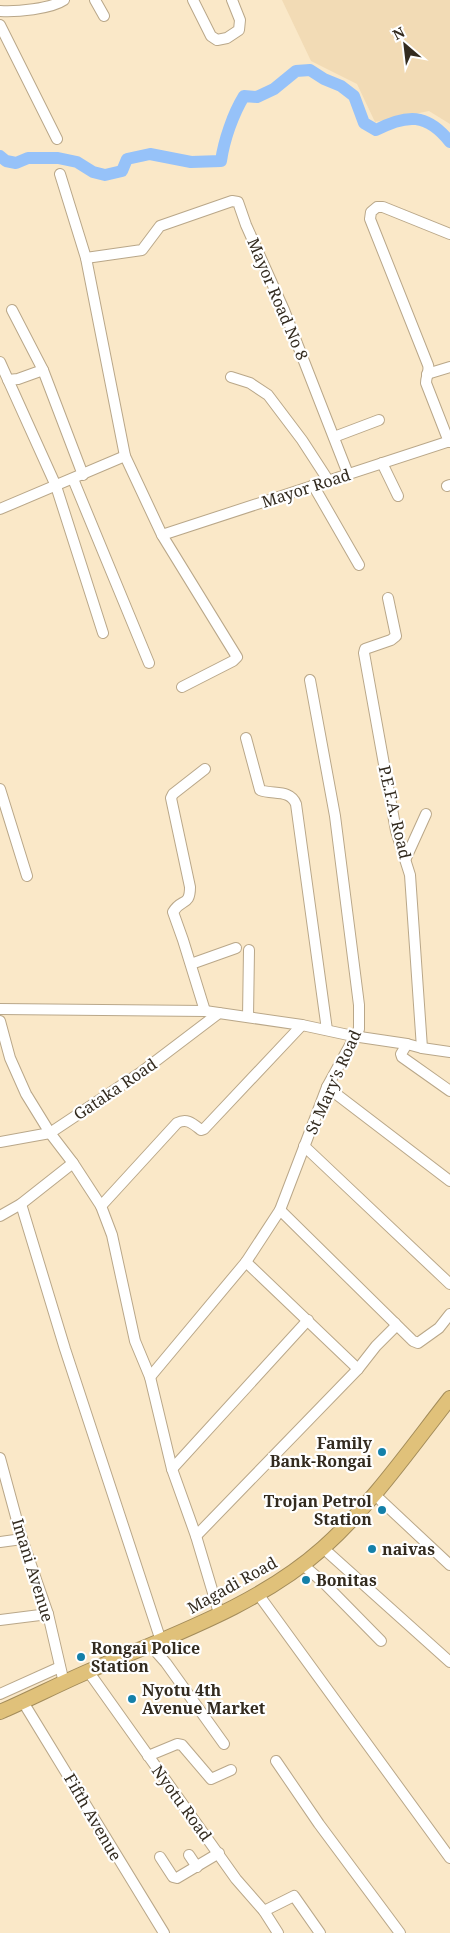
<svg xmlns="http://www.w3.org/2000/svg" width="450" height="1933" viewBox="0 0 450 1933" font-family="'Noto Serif',serif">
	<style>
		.built { fill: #f2dbb5 }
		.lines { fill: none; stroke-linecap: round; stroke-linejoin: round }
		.river { stroke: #96c2f9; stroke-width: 12 }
		.minor-casing { stroke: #b9a789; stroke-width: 12 }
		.highway-casing { stroke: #a38c5a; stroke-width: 16 }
		.minor { stroke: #fff; stroke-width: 10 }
		.highway { stroke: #e0c17a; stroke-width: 14 }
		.poi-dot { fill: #1480a9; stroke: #fff; stroke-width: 2 }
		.labels { text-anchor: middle; stroke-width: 4.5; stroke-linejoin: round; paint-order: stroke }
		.street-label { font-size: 16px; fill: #332b1f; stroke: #fff }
		.poi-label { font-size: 16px; font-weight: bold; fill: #332b1f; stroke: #fff; text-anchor: start }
	</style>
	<rect width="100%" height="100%" fill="#fae8c8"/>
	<polygon class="built" points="282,0 450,0 450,124 429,111 375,122 357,84 311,61"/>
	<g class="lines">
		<path class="river" d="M0,156L6,161L16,163L28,158H58L77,162L93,172L105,175L122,171L127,159L150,154L191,162L221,161C224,140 233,114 244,96L257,97L274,89L296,71L310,70L324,79L341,86L354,96L364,123L376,130C407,114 427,113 450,142"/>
		<g class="minor-casing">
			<g id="minor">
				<polyline points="95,0 104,16"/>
				<polyline points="193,0 211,36 217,40 227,38 239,30 240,20 232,0"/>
				<path d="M0,11C16,12 51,9 64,0"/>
				<polyline points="0,25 57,139"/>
				<polyline points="60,174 86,258 125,456 162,535 237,657 233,661 182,687"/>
				<polyline points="86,258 142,250 160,226 232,201 238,202 246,225 284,310 348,474"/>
				<polyline points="12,310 43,370 83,475"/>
				<polyline points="0,362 56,486 103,633"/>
				<polyline points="427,374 450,367"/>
				<polyline points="231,377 250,383 268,395 302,440 328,480"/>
				<polyline points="8,380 18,379 43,370"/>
				<polyline points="334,437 379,420"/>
				<path d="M449,442L426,383C426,376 430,371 428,365L370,219L371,212L377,207H383L450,234"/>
				<polyline points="382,463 398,496"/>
				<polyline points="73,479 149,663"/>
				<polyline points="313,485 359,565"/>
				<polyline points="447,486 450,485"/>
				<polyline points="0,509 125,456"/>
				<polyline points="162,535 450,441"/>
				<polyline points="388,598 396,636 391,640 365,649 364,653 396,831 410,875 422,1048"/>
				<path d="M246,738L260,790C273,795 290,789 296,804L327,1030"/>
				<path d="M205,769L173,794L171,798L190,887C190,907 181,898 173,912L183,940L205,1011"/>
				<polyline points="0,789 27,876"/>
				<polyline points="406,858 426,814"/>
				<polyline points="191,964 236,948"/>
				<polyline points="0,1009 205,1011 302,1025 353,1036 407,1044 422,1048 450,1052"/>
				<polyline points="248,1017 249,950"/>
				<polyline points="0,1021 10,1058 26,1094 50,1133 73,1163 101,1206 112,1235 135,1341 150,1377 172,1469 196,1536 219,1613"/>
				<polyline points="407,1044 401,1054 402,1057 450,1091"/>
				<polyline points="327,1087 450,1181"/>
				<polyline points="0,1142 50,1133 140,1073 219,1013"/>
				<polyline points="304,1146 450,1284"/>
				<polyline points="21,1204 65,1349 161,1641"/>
				<path d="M101,1206L177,1123C187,1118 192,1123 201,1130L204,1129L302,1025"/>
				<polyline points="280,1210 413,1341 418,1343 439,1328 450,1314"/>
				<polyline points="0,1216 21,1204 73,1163"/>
				<polyline points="246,1262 358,1369"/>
				<polyline points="150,1377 246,1262 280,1210 327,1087 359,1029 359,1005 335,816 310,680"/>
				<polyline points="0,1458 22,1539 48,1614 64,1683"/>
				<polyline points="172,1469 308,1320"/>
				<polyline points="374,1494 450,1565"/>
				<polyline points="196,1536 358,1369 376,1346 395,1327 395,1323"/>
				<polyline points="0,1542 22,1539"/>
				<polyline points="323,1548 450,1662"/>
				<polyline points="302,1564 325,1584 381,1641"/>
				<polyline points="258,1594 450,1858"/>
				<polyline points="0,1620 48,1614"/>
				<polyline points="150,1645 166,1663 224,1744"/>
				<polyline points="88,1671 236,1879 264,1911 278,1933"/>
				<polyline points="0,1694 60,1667"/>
				<polyline points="23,1702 164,1933"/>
				<polyline points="148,1756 177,1744 182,1745 211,1779 231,1770"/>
				<polyline points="276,1761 319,1824 400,1933"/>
				<polyline points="189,1855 197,1867"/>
				<polyline points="160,1857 173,1877 177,1878 219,1853"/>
				<polyline points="264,1911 294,1896 320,1933"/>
			</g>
		</g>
		<g class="highway-casing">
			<path id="highway" d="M0,1712C30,1699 59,1684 89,1671C169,1636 258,1606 323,1548C372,1504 410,1449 450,1398"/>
		</g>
		<use href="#minor" class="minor"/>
		<use href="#highway" class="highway"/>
	</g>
	<g class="poi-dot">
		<circle cx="382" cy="1452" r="5"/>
		<circle cx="382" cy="1510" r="5"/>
		<circle cx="372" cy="1549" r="5"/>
		<circle cx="306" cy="1580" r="5"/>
		<circle cx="81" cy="1657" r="5"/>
		<circle cx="132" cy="1699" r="5"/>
	</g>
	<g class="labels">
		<g class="street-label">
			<text transform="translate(278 299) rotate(67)" y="6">Mayor Road No 8</text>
			<text transform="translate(306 488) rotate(-18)" y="6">Mayor Road</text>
			<text transform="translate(395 812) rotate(77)" y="6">P.E.F.A. Road</text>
			<text transform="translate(333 1082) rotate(-66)" y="6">St Mary's Road</text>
			<text transform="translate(115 1089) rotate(-34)" y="6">Gataka Road</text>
			<text transform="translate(33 1570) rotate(73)" y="6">Imani Avenue</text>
			<text transform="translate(232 1585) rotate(-29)" y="6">Magadi Road</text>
			<text transform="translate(182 1803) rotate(54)" y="6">Nyotu Road</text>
			<text transform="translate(93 1817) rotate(60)" y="6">Fifth Avenue</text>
		</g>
		<g class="poi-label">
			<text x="372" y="1449" text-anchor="end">Family<tspan x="372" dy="18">Bank-Rongai</tspan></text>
			<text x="372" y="1507" text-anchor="end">Trojan Petrol<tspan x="372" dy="18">Station</tspan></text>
			<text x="382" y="1555">naivas</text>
			<text x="316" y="1586">Bonitas</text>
			<text x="91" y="1654">Rongai Police<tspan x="91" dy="18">Station</tspan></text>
			<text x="142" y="1696">Nyotu 4th<tspan x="142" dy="18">Avenue Market</tspan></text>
		</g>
	</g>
	<g transform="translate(405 45) rotate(332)" stroke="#ffffff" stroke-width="4" paint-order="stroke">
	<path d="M0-4L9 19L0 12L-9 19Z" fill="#332b1f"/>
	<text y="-8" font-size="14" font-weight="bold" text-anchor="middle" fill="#332b1f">N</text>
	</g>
</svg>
